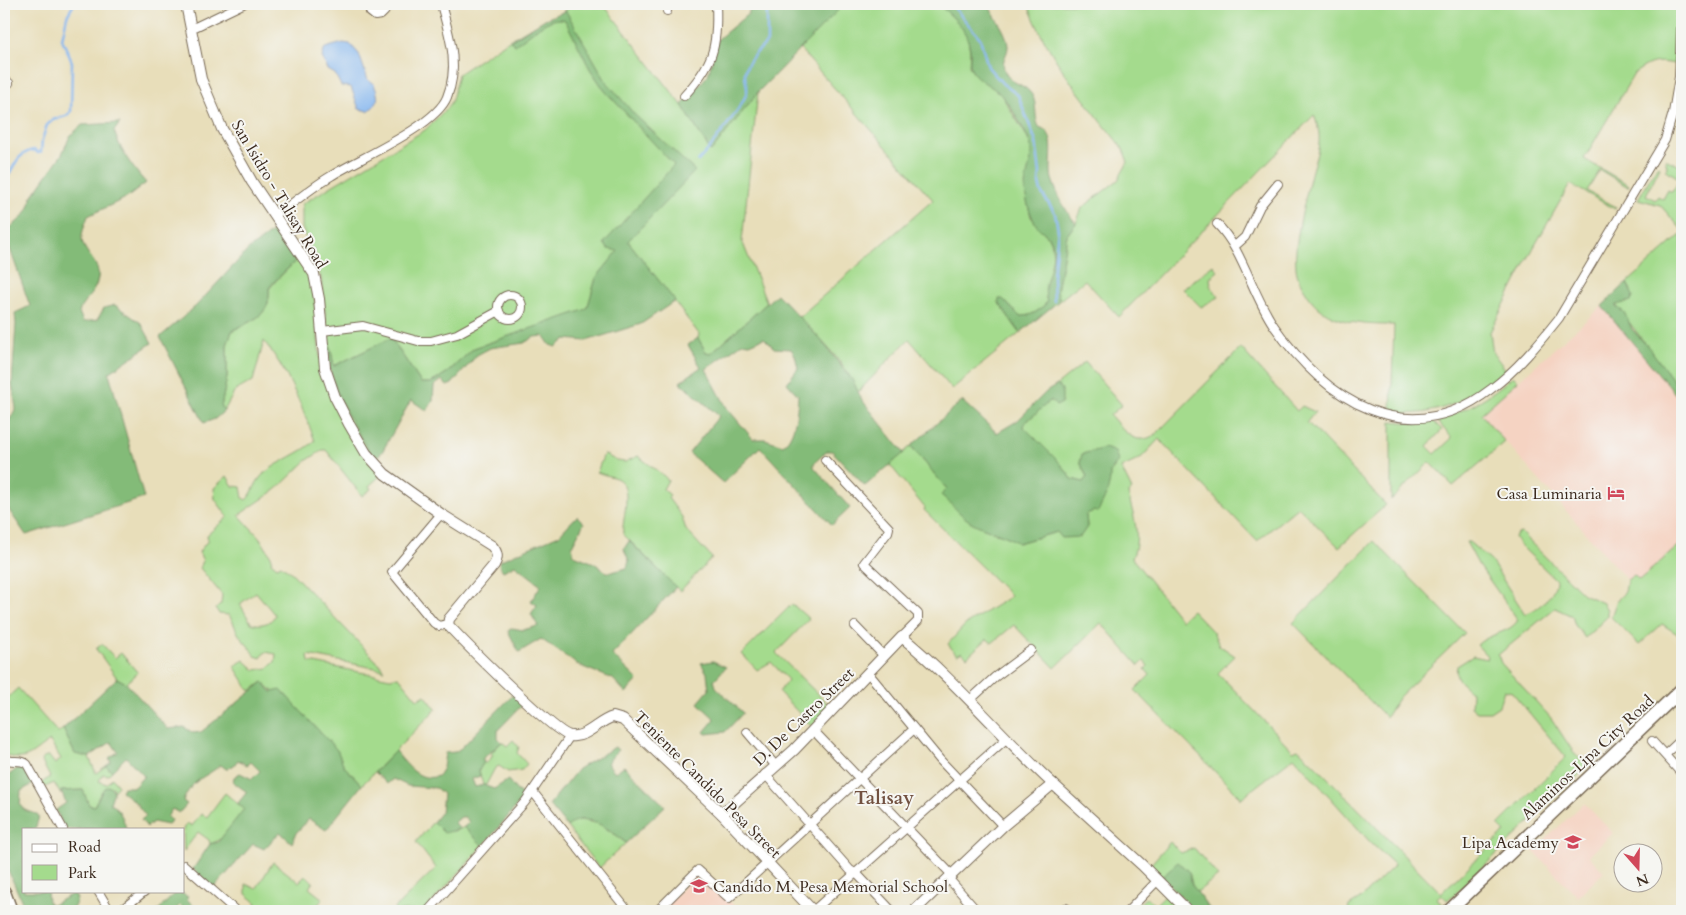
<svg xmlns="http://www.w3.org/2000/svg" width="1686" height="915" viewBox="0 0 1686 915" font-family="Cardo,serif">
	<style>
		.built { fill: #f5d3c2 }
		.green { fill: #a4db8d; stroke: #708256; fill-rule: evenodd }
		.forest { fill: #83bb78; stroke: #5f724b; fill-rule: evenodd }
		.water { fill: #83b5ef; stroke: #5f7086 }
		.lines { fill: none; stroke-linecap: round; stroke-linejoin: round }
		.stream { stroke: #83b5ef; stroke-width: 2.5 }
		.minor-casing { stroke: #786955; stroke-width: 10 }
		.tertiary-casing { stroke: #786955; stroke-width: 12 }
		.primary-casing { stroke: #786955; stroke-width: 15 }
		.minor { stroke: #fff; stroke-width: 8 }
		.tertiary { stroke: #fff; stroke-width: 10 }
		.primary { stroke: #fff; stroke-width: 12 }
		.labels { text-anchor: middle; stroke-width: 4; stroke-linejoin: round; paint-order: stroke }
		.street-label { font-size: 16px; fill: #3b2a1e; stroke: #f6f6f2 }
		.poi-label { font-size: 16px; fill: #3b2a1e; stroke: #f6f6f2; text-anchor: end }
		.quarter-label { font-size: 19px; font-weight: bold; fill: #725141; stroke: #f6f6f2 }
	</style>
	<rect width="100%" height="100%" fill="#f6f6f2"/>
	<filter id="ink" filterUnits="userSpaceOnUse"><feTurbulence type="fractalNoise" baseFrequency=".02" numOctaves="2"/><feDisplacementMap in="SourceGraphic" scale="10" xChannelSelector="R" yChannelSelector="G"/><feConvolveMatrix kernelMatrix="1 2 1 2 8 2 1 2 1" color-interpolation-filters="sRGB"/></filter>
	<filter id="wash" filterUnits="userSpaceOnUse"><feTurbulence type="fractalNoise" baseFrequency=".0096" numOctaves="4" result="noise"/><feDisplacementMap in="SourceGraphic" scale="20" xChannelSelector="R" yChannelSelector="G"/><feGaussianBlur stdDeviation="1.12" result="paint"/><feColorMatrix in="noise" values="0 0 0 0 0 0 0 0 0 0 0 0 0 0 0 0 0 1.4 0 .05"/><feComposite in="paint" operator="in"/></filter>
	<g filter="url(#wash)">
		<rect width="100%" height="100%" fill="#e8deba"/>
		<g class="built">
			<polygon points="1602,306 1682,402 1682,543 1639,580 1634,575 1627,580 1481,414"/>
			<polygon points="1584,803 1613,833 1589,856 1604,872 1578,897 1533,851"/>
			<polygon points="697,873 726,898 740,911 660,911"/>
		</g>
		<g class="green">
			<path d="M573,4H603L682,105L711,152L758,92L742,241L767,303L711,353L706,352L698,338L699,334L628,241L596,278L587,310L474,348L448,372L431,383H421L391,338L334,366L328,336L321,278L302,228V204L425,130L447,108L452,100L458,74C481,59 503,43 526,30C541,21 561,16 573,4Z"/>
			<path d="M844,4H938L954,18L967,34L970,51L969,66L974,74L1000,93L1026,135L1031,146V165L1025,191L1031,217L1051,241L1053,254L1046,298L1047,302C1040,311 1030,317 1019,316L1003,299L999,303L1020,333L952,389L909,339L858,392C846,364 821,340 799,317L933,200L799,48Z"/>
			<path d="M1028,4H1682V65C1660,62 1654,58 1634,74L1584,159L1629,185L1628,187L1600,170L1587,191L1616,207L1615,209L1570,184L1534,247L1490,332L1493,353L1506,370C1475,397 1434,420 1391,412L1394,325C1361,325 1324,324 1306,292C1301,285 1297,277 1296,268C1293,245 1305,201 1310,178C1316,152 1325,143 1314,115L1119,317L1085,280L1060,300L1057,291L1067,235L1076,223L1082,208L1118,180L1128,162L1123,149C1087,103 1048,59 1028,4Z"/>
			<polygon points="1665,159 1682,167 1682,230 1660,205 1638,199 1657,166 1660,167 1646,195 1655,200 1658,196 1663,199 1668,190 1672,192 1680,179 1666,170 1667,166"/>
			<polygon points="1682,234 1682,392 1616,305 1620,302 1627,303 1631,290 1627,283"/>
			<path d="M299,257L312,275L320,358L381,475L369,486L371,489L362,496L326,450H323L306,461L277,489L239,515L260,538L272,558L271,562L277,567L281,565L292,573L385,670L308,655L309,662L390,678L399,677L416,698L419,699L425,695L436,709L362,785L344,766L337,750L263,682L250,691L234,666L244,660L255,670L268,668L275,662L276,654L265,652L261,658L255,656C250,646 241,640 237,631C234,625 233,621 229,615L219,614L216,609L221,604L222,595L200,568L203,561L199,552L208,540L207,535L228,517L215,499L214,488L227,476L233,486L241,487L243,498L246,500C255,492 254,481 266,472C281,460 300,454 315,441C301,404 288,372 264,341L253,381L235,391L224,411L221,407L227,377V345L232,331C253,319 271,317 269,289C278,277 289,269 299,257ZM256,592L275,615C271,624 260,626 251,623L240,604Z"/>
			<polygon points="1213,265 1218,271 1210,278 1211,287 1219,297 1201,307 1183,289"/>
			<path d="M1241,348L1297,411L1302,406L1315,412L1307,422L1386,505L1339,547L1298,507L1257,541L1159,439L1140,459L1121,468L1132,490L1128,493C1133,517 1142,535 1132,558L1181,620L1192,610L1213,632L1219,645L1235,656L1218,673L1293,751L1298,749L1318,768L1441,893L1505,832L1498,825L1566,757L1512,692L1504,690L1499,706L1490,712H1477L1471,707L1472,693C1463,683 1454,681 1457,666L1473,656L1487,659L1488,657L1477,645C1489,633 1511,633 1518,620L1478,564L1466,542H1469L1491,561L1525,614C1538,610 1556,594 1556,580L1519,544L1515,537L1517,534L1521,533L1583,594L1603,603L1607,610V617L1585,638L1575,625L1572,616L1555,608L1498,655L1501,663L1551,718L1572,750L1587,767L1452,897L1447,900L1441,894L1437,898L1443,906L1438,911H1348L1349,906L1360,899L1393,867L1394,864L1371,843L1294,757L1240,799L1239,796L1135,690L1150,675L1145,669L1148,666L1144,661L1139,666L1101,623L1055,668L1014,625L992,643L987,639L967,657L962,652L957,655L948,644L965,625L1011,596L924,510L925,508L890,465L911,446L947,489L942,494L995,533L1007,535L1018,543L1057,532L1087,527L1086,514L1095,510L1097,513L1110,473L1115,467L1080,462L1087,477L1083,482L1072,479L1060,463L1024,427L1025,423L1062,389L1057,385L1085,362L1122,405L1110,415C1124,431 1135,448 1156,434Z"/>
			<path d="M1513,376L1518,381L1481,414L1505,442L1453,486L1430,462L1391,500V421L1413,423L1433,421L1442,430L1427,446L1435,454L1452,438L1436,420C1467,411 1489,397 1513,376Z"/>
			<path d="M604,454L617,461L625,462L638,456L664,476L668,480L663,489L670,495L668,498L682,517L686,530L712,558L680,591L623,534C621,521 635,486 616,478C610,476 604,475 597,472Z"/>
			<polygon points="1374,541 1465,633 1399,697 1386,717 1293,623"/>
			<polygon points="1682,543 1682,637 1662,624 1639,645 1611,617 1617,600 1625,592 1627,580 1634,575 1639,580"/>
			<polygon points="792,604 809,619 776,653 831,707 812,727 779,692 788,680 771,662 757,670 742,654"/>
			<polygon points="102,644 115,658 121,653 138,673 126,683 117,678 96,649"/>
			<path d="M18,688L58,733L63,729L75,754L89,757L96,773L106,766L112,771L108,775L103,774L99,781L106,784L112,778L118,785L114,791L113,787L101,792L94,806H89L83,790L61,791V795L54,783L43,788L40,784L50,777L41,760L48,755L55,764L61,759L50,741C32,752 26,765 4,754V701Z"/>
			<polygon points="513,740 519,747 517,753 527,764 522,770 508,772 499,766 495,768 486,785 483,785 479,770 484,762 486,764 493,755 491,753 502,742 507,746"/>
			<path d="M225,793L244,809C236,821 225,840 210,844L209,840L198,832L184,851L183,829L187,823L192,826L201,814L207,817Z"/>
			<polygon points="576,819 600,824 626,843 599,868 567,827"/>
			<path d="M433,822C442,832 452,834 464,827L483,846L424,911H392L436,868L416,842Z"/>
			<polygon points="1170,842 1181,853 1194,848 1218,876 1197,892 1192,885 1189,872 1163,875 1164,879 1150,865"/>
			<polygon points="273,862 299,882 306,875 313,882 309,888 323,899 312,911 251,911 257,903 246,894 246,884 256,889"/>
			<polygon points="1166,894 1182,911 1133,911 1146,897 1155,905"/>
		</g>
		<g class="forest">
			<polygon points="752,4 844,4 758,92 711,152 682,105 708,75 718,39 748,14"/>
			<path d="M938,4H988C994,17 1007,31 1008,46C1008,56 1000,59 1005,72C1010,83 1021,83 1029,91C1039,101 1033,115 1039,127C1061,133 1046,166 1053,182C1058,196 1066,212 1076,223L1067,235L1057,291L1060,300L1020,333L999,303V299H1003L1019,316C1030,317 1040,311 1047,302C1040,280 1058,266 1052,243C1049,235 1042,232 1037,226C1031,218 1026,201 1025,190C1025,169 1038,157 1026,134C1020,123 1008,101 999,93C991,85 978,81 972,71C968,64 971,57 970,49C967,28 953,17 938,4Z"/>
			<path d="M566,11L606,81L635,115L695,171L628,241L675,301L641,324L586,341L566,339L556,347L550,345L544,336L534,337L524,343L490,348L477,355L452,384L447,386L442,380L434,386L433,401L427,411L411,400L382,452L375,460C352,424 323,381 328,336L334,366L391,338L421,383H431L448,372L474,348L587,309L596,278L618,251L608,249L604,243L674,165L605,91L590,69L565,20C550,14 527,37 515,45L510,41L545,19Z"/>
			<path d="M120,123L114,131C121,152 132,167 146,183L128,197L88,216C86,222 83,229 82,235C80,252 101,261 98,278C96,293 84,299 79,312L83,322L97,320L104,308L115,305L141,323L152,343L109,373L144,498L26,535L4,503V430L16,408L12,384L16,324L15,313L30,306L4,232C15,224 31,213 31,198L62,154L70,136L82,125Z"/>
			<path d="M277,228L299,257C289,269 278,276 269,288C271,317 253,319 232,331L227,345V377L221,407L224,411L215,419L204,423L160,337L196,306L248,250Z"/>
			<polygon points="1627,283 1633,296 1631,301 1616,305 1616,307 1624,312 1632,329 1650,349 1682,392 1682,402 1602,306"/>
			<path d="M777,294L821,340L853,381L862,400L904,453L865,486L832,451H827L814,463V467L850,508L832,525L760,447L723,483L689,453L719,416L680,382L701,367L688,345L698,338L706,352L711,353ZM764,338L774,348L791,349L795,355L798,368L787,383L798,395C797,412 796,434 783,445L765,439H753L727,408L706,369L742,343L750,344Z"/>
			<path d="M1057,385L1062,389V403L1056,406L1051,400L1025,423L1024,427L1060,463L1072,479L1083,482L1087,477L1080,462L1082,454L1105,448L1115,452L1118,461L1110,473C1111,487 1104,501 1097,513L1095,511L1086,514L1087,527L1080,537L1062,538L1057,532L1018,543C1004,533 987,531 971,522C960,515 951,503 941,495L947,489L911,446L962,401L997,433L1017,421L1046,392Z"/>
			<polygon points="577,516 584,523 572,546 574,555 594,563 608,573 627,568 629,561 624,549 629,541 676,587 612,655 638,680 626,693 613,679 578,665 541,639 519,652 508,631 512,628 523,630 538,626 531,614 537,605 531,601 541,585 515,565 503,571 499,565 501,560 559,535"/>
			<polygon points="713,661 726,667 714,680 716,687 743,713 725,732 706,734 704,732 715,719 698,703 709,690 707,673 701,663"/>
			<path d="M117,678L126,683L168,729L184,727L193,733L201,732L263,682L272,692L281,690L337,750L344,766L362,785L326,830L309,819L296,833L292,843L280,832L264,849L253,844L214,888L193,869L210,844L218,842L244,809L238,803L247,792L233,782L234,777L240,773L252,779L260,771L251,762L247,765L238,760L233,766L226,769L221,765C203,779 193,778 183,801L187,804L179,813L172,809L167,817L171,820L168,825L153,822L147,827L141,820L146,816L135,802L121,791L123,787H134L144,776L126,757L112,771L106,766L111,762L109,758L118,752L111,742L89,757L75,754L63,729Z"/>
			<path d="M513,695L523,704L498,730V738L502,742L482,759L484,762L479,770L480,776L472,779L475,787L483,785L494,789L508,780L516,790L525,796L483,846L464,827L469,822L465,817H461L454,823L460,829L444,833L433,822L441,812L443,794L436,788L408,786L393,779L387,784L375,772L395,751C406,763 418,783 438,776L443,768L445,753L455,752L461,748Z"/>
			<path d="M615,747L618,750L607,763L615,772L624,766L665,806L626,843C612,831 583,808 567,827L549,805L578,769Z"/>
			<path d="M23,764L33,784L21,791L20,805C25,814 34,810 39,817L35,829H24V891H47L48,902L52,905L74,893L77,899L74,907L68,911H26L4,861V779Z"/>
			<path d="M109,786L114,791L110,803C119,808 124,819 126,829H65L56,810L66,803L61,791L83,790L89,805L94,806L104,788Z"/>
			<polygon points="1178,862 1189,872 1192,885 1211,911 1194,911 1164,879 1163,875"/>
			<polygon points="178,891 188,897 187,899 196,909 193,911 186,911 180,905 174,911 157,911"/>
		</g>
		<path class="water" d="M343,43L350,44L359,54L368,80L374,84C379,97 380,103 368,111L359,109L351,87L341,86L335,74L328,70L322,57L325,48Z"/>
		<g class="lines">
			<g class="stream">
				<polyline points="951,4 980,38 988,67 1003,84 1018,95 1036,142 1040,173 1039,183 1041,192 1055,213 1058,230 1053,277 1054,301"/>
				<path d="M698,161C709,150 743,106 747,92C748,85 744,79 745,72C747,59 759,51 767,42V4"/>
				<path d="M4,183C14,169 16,152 35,150L38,153L41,152L42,140L47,125L53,120L66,116L71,112L72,62L62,39L67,16L74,4"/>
			</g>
		</g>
	</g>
	<g filter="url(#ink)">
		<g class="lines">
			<g class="minor-casing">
				<g id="minor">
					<polyline points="372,4 370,12 375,16 381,15 385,11 383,4"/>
					<polyline points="667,11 667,4"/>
					<polyline points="191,29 243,4"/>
					<polyline points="4,83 9,83"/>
					<path d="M684,96C713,64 718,48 716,4"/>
					<path d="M290,205C303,195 316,185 331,176C358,159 436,126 447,97C460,65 449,35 441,4"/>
					<polyline points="274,215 284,209"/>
					<path d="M1217,224C1243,250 1252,294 1274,326C1325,400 1407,454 1491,389C1517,370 1539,343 1559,318L1665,140L1673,113L1679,77L1682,4"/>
					<polyline points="1235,246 1245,237 1260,206 1278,184"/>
					<circle cx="510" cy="307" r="12"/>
					<polyline points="322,331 363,326 418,341 431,341 457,334 499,311"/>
					<polyline points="825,460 889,528 888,532 864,563 918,614 918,621 902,637"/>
					<polyline points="441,514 392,572 434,623 439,626 448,624"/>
					<polyline points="855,626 884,656"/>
					<polyline points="4,667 5,666"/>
					<polyline points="869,674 940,760 1003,826"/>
					<polyline points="1673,698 1682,709"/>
					<polyline points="970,700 995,677 1031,650"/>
					<polyline points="813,730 952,875"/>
					<polyline points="747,732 775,765"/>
					<polyline points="1652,741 1682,774"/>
					<polyline points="1666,754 1682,739"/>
					<path d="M4,758C11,764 20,758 27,764L63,829"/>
					<polyline points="765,774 850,870 858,875 892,911"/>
					<polyline points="533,792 628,911"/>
					<polyline points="184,865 236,911"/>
					<polyline points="948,878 977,911"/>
					<polyline points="98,891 110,911"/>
					<polyline points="1066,908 1070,911"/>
					<polyline points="120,911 145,891"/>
					<polyline points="428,911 525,802 570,736"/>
					<polyline points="657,911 698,870 729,898 914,729"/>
					<polyline points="813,911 1006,739"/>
					<polyline points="1128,911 1158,880"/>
				</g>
			</g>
			<g class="tertiary-casing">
				<g id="tertiary">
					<path d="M186,4L201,79L222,129L252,182L314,274L319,299L325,368L335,397L349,424L366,453L385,474L441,514L492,546C498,553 498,558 494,565L449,619L448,625C464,642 556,735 571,736C587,738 598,721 613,717L623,720L722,814L813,911"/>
					<path d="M722,814L794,750L902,637C956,681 1001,736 1053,784"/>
					<polyline points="914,911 1003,826 1053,784 1142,865 1188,911"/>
				</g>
			</g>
			<g class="primary-casing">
				<g id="primary">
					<polyline points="4,892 11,911"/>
					<polyline points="1449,911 1682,689"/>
				</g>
			</g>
			<use href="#minor" class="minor"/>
			<use href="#tertiary" class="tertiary"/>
			<use href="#primary" class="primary"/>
		</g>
	</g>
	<defs>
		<g id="hotel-bare" transform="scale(1.35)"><path d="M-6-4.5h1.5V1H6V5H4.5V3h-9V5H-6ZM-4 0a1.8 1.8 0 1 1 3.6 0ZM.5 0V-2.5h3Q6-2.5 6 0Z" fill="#d1495b" stroke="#f6f6f2" stroke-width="2.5" paint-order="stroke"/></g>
		<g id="school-bare" transform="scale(1.35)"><path d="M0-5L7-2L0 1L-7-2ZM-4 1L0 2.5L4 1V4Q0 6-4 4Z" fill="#d1495b" stroke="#f6f6f2" stroke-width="2.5" paint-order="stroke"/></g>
	</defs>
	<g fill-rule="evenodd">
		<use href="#hotel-bare" x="1616" y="493"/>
		<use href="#school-bare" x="1573" y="842"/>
		<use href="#school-bare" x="699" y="886"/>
	</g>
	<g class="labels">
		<g class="street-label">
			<text transform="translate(280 194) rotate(59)" y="6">San Isidro - Talisay Road</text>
			<text transform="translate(803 716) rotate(-44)" y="6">D. De Castro Street</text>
			<text transform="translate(1587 757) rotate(-43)" y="6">Alaminos-Lipa City Road</text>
			<text transform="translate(708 784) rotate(45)" y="6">Teniente Candido Pesa Street</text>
		</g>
		<g class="poi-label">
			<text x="1602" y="499">Casa Luminaria</text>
			<text x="1559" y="848">Lipa Academy</text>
			<text x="713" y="892" text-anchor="start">Candido M. Pesa Memorial School</text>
		</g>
		<g class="quarter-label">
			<text x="884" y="804">Talisay</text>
		</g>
	</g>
	<rect width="1686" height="915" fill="none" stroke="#f6f6f2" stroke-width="20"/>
	<rect x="22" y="828" width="162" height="65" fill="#f6f6f2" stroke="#aba49d"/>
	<rect x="32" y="844" width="25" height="8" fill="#ffffff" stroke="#aba49d"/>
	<text x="68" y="852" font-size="15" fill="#3b2a1e">Road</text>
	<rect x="32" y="865" width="25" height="15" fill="#a4db8d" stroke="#aba49d"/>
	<text x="68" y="878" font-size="15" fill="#3b2a1e">Park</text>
	<g transform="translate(1638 868) rotate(160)"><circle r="24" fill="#f6f6f2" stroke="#aba49d"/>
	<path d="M0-4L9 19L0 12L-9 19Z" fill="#d1495b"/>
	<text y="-8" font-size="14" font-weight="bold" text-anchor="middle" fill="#3b2a1e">N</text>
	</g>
</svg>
